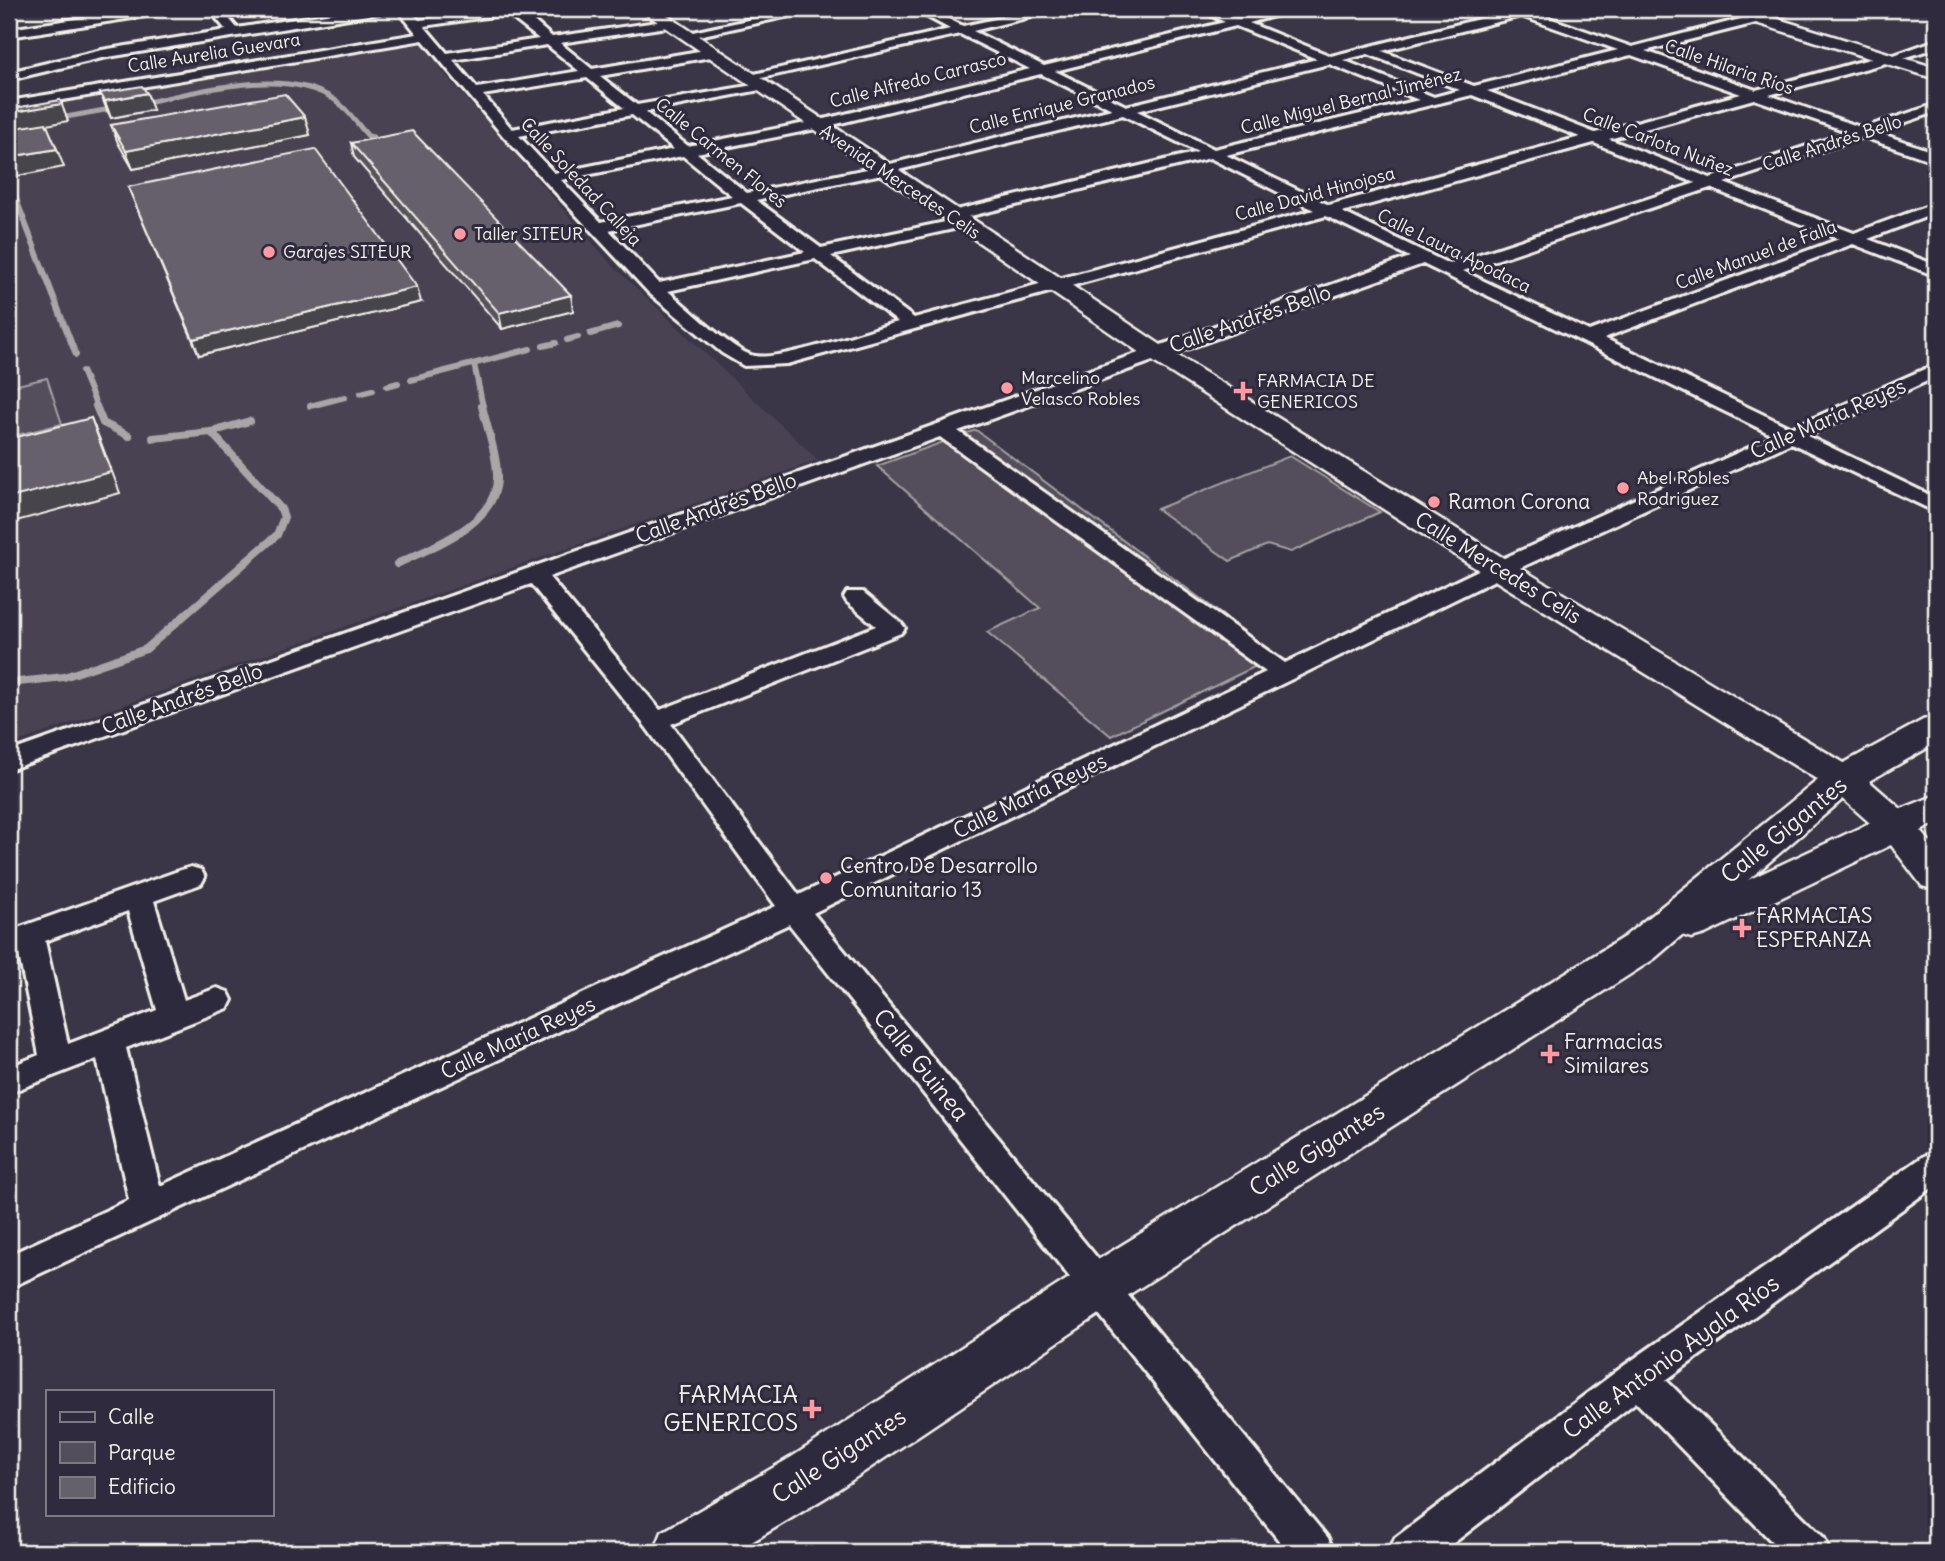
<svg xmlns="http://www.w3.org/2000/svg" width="1945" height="1561" viewBox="0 0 1945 1561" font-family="Delius,sans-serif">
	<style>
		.built { fill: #484352 }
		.green { fill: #534e5c; stroke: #a4a0a2; stroke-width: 2 }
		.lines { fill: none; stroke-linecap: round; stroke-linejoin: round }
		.stream-far2 { stroke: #aaa6a7; stroke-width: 5 }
		.stream-far1 { stroke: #aaa6a7; stroke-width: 6 }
		.stream { stroke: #aaa6a7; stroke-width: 8 }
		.street-casing { stroke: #f4f1e8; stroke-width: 6 }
		.secondary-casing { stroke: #f4f1e8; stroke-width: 5 }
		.street { fill: #2f2a3d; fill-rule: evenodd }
		.secondary { fill: #2f2a3d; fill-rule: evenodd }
		.wall { fill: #57535d; stroke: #f4f1e8; stroke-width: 2 }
		.shaded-wall { fill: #47444c; stroke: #f4f1e8; stroke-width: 2 }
		.building { fill: #65616c; stroke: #f4f1e8; stroke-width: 2 }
		.poi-dot { fill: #ff9aa2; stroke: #2f2a3d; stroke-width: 2.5 }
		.labels { text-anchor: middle; stroke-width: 6; stroke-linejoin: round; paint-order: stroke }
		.far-street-label { font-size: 18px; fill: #f4f1e8; stroke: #2f2a3d }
		.far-poi-label { font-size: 18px; fill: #f4f1e8; stroke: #2f2a3d; text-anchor: start }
		.street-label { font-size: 21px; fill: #f4f1e8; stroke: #2f2a3d }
		.poi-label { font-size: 21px; fill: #f4f1e8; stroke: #2f2a3d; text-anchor: start }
		.near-street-label { font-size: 24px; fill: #f4f1e8; stroke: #2f2a3d }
		.near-poi-label { font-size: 24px; fill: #f4f1e8; stroke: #2f2a3d; text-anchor: end }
	</style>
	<rect width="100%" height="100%" fill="#3b3647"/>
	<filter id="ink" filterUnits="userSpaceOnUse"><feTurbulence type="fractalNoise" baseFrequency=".0143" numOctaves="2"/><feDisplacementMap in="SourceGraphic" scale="14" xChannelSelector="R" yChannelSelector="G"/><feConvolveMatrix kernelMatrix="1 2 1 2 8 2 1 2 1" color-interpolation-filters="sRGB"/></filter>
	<g filter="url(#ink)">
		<polygon class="built" points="427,39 441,70 611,264 818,460 9,745 9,109"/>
		<g class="green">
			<polygon points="47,378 62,424 9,437 9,387"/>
			<polygon points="976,430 1277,656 1111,736 987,632 1040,608 877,466"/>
			<polygon points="1290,456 1380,512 1291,552 1267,545 1230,561 1157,509"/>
		</g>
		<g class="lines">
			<g class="stream-far2">
				<path d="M138,104C192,93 285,65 335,100C348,109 357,124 368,136L373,137"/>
				<polyline points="55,119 116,108"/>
			</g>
			<g class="stream-far1">
				<polyline points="9,181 76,355"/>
				<polyline points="590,334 618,326"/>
				<polyline points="567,340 578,337"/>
				<polyline points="543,346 556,343"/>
				<polyline points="474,364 483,407"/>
				<polyline points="82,371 97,407"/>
				<polyline points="411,380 530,349"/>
				<polyline points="387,386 398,383"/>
				<polyline points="361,393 373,390"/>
				<polyline points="310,406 345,397"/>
			</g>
			<g class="stream">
				<polyline points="96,406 103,423 129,436"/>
				<polyline points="153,438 211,432 250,421"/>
				<path d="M397,564C431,547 494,526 497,480C498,457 487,428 482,406"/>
				<polyline points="9,683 64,677 146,649 277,535 284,517 281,509 211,432"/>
			</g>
			<g class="street-casing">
				<g id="street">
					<polygon points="143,9 171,9 165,13 9,37 9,29"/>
					<polygon points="209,9 221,9 237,28 359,9 386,9 380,13 102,58 9,80 9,72 102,50 226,30"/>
					<path d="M397,9H409L419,20L492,9H520L552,37L671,20L673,23L667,27L560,43L592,69L711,49L717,53L711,57L600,76L637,105L765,83L767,86L760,90L645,112L688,146L816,121L1030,69L960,34L748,81L741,77L950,29L913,9H928L963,26L1042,9H1063L973,31L1044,66L1225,22L1197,9C1213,9 1222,15 1236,18C1248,20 1281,9 1299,9L1249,23L1331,56L1511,11V9H1541L1535,13L1632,47L1760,14L1766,18L1764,21L1645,51L1756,90L1888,54L1894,58L1893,61L1769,95L1863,128L1936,104V112L1877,132L1936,153V162L1863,137L1724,183L1854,233L1936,203V213L1868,239L1936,265V276L1853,244L1604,338L1791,428L1936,364V377L1807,436L1936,498V512L1791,443L1507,574L813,913L1328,1538L1334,1552H1288L789,924L9,1288V1255L129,1200L97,1059L9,1093V1067L39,1055L18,950L9,953V931L181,870L191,867L201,870L205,877L201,884L154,901L184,1000L217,988L228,992L232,1000L228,1008L126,1048L160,1186L776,906L646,727L531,584L9,770V752L1410,257L1326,216L787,364L744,366L722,353L649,293L504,137L423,40L9,109V101L417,34ZM507,14L539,39L447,53L424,26ZM1521,16L1618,50L1474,86L1382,51ZM1236,26L1317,59L1126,106L1055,71ZM547,45L579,71L477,88L453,60ZM1368,54L1460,90L1434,97L1343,60ZM1631,55L1741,94L1595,133L1487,91ZM1329,64L1419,100L1214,149L1137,111ZM1041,74L1112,109L882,166L747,193L697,153L816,129ZM587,78L624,108L512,129L483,95ZM1472,95L1580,137L1329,205L1226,155ZM1754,99L1849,132L1710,178L1609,139ZM632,115L674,149L554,173L519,136ZM1123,115L1198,152L944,213L942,216L950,221L821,248L756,200L882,174ZM1594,143L1696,183L1449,264L1342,212ZM683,156L732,196L601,222L561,180ZM1210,158L1314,210L914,318L831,256L967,226V220H954ZM1710,188L1839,239L1589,331L1463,271ZM741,203L805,252L659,283L609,230ZM815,259L898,322C869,330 780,361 755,356C735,353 686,306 668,291ZM1423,264L1775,436L1491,564L1285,663L958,431ZM940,437L1266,672L799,895L671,724L901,633L905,628L901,623L863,592H847L844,597L847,602L876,626L660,710L549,577ZM128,911L157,1010L68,1044L45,941Z"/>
					<polygon points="798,9 821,9 685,39 679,35"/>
					<polygon points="1782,9 1801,9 1771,19 1765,15"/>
					<polygon points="1936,40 1936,48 1900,59 1894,55"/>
					<polygon points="1936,1152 1936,1185 1666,1380 1824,1538 1830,1552 1782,1552 1636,1402 1442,1552 1389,1552 1395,1538 1625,1365 1924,1156"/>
				</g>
			</g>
			<g class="secondary-casing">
				<g id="secondary">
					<path d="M639,9H658L1164,347L1510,562L1844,763L1923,720L1936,716V743L1869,781L1901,809L1936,795V823L1921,831L1936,849V890L1922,886L1891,845L1705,934L1691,938L1682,935L1654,959L1119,1301L828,1496L735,1552H654L662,1532L790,1458L1083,1269L1624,937L1818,780L1488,576L1146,357ZM1843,799L1870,823L1748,880Z"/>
					<polygon points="1722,9 1746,9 1936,68 1936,79 1724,13"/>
				</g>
			</g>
			<use href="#street" class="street"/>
			<use href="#secondary" class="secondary"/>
		</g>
		<g class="wall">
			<polygon points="100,93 147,93 153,110 111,118 107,110"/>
			<polygon points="305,117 310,135 133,169 118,143 111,125"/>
			<polygon points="351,143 573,311 502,329 354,157"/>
			<polygon points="128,187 421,302 199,355"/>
		</g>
		<g class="shaded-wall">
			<polygon points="147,93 153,110 111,118 105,101"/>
			<polygon points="60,100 68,121 9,132 9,113"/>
			<polygon points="305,117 310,135 133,169 126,151"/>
			<polygon points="57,149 64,167 17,176 9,157"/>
			<polygon points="417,287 421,302 199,355 193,339"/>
			<polygon points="571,295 573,311 502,329 499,313"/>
			<polygon points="91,418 100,440 120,493 9,523 9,498"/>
		</g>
		<g class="building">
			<polygon points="142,86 147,93 105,101 100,93"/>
			<polygon points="285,94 305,117 126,151 111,125"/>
			<polygon points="60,100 62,104 9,113 9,109"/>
			<polygon points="46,123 57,149 9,157 9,129"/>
			<polygon points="412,131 571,295 499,313 351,143"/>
			<polygon points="315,149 417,287 193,339 128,187"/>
			<polygon points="91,418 111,472 9,498 9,439"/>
		</g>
	</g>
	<g class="poi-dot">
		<circle cx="460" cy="234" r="7"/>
		<circle cx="269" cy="252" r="7"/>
		<circle cx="1007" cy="388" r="7"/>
		<path d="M1239.5 380.5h7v7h7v7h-7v7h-7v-7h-7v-7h7z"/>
		<circle cx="1623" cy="488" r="7"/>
		<circle cx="1434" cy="502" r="7"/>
		<circle cx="826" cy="878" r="7"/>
		<path d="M1738.5 917.5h7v7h7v7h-7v7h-7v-7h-7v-7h7z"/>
		<path d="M1546.5 1043.5h7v7h7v7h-7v7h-7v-7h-7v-7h7z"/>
		<path d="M808.5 1398.5h7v7h7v7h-7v7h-7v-7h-7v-7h7z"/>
	</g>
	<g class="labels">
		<g class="far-street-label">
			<text transform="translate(214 53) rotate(-9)" y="6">Calle Aurelia Guevara</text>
			<text transform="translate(1729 67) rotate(19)" y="6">Calle Hilaria Ríos</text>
			<text transform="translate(918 80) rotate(-14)" y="6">Calle Alfredo Carrasco</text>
			<text transform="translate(1351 101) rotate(-14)" y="6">Calle Miguel Bernal Jiménez</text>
			<text transform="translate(1062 105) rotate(-14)" y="6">Calle Enrique Granados</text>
			<text transform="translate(1658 142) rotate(21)" y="6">Calle Carlota Nuñez</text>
			<text transform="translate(1832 143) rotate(-18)" y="6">Calle Andrés Bello</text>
			<text transform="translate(721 153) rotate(39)" y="6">Calle Carmen Flores</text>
			<text transform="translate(581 182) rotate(47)" y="6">Calle Soledad Calleja</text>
			<text transform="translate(900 182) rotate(34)" y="6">Avenida Mercedes Celis</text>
			<text transform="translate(1315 194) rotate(-15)" y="6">Calle David Hinojosa</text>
			<text transform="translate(1454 251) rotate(26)" y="6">Calle Laura Apodaca</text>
			<text transform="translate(1756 255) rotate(-20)" y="6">Calle Manuel de Falla</text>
		</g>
		<g class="far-poi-label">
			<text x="474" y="240">Taller SITEUR</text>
			<text x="283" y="258">Garajes SITEUR</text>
			<text x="1021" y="384">Marcelino<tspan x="1021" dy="21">Velasco Robles</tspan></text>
			<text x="1257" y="387">FARMACIA DE<tspan x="1257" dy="21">GENERICOS</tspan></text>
			<text x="1637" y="484">Abel Robles<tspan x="1637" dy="21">Rodriguez</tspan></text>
		</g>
		<g class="street-label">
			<text transform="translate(1250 319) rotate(-19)" y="7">Calle Andrés Bello</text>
			<text transform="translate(1828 419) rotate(-24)" y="7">Calle María Reyes</text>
			<text transform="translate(716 508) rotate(-20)" y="7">Calle Andrés Bello</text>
			<text transform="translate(1498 568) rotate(32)" y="7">Calle Mercedes Celis</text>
			<text transform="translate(182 699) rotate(-20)" y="7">Calle Andrés Bello</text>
			<text transform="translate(1030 796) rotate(-26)" y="7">Calle María Reyes</text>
			<text transform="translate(518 1038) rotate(-25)" y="7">Calle María Reyes</text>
		</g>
		<g class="poi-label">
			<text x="1448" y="509">Ramon Corona</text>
			<text x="840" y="873">Centro De Desarrollo<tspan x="840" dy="24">Comunitario 13</tspan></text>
			<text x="1756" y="923">FARMACIAS<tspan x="1756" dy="24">ESPERANZA</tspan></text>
			<text x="1564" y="1049">Farmacias<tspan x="1564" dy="24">Similares</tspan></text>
		</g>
		<g class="near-street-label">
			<text transform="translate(1784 830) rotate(-39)" y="8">Calle Gigantes</text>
			<text transform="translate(921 1065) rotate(51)" y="8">Calle Guinea</text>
			<text transform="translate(1317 1150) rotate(-32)" y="8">Calle Gigantes</text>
			<text transform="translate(1671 1357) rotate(-36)" y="8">Calle Antonio Ayala Ríos</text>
			<text transform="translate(839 1456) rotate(-33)" y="8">Calle Gigantes</text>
		</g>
		<g class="near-poi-label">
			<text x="798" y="1403">FARMACIA<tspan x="798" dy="28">GENERICOS</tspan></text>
		</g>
	</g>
	<rect width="1945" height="1561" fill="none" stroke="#2f2a3d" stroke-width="35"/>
	<rect x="18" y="18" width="1910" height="1526" fill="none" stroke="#f4f1e8" stroke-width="2.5" filter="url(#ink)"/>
	<rect x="46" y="1390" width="228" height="126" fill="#2f2a3d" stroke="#7e7a81" stroke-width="2"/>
	<rect x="60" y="1412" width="35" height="10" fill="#2f2a3d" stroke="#7e7a81" stroke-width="2"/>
	<text x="108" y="1424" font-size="21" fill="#f4f1e8">Calle</text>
	<rect x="60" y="1442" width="35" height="21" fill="#534e5c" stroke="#7e7a81" stroke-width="2"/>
	<text x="108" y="1460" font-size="21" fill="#f4f1e8">Parque</text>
	<rect x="60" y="1477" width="35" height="21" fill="#65616c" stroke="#7e7a81" stroke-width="2"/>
	<text x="108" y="1494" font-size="21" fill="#f4f1e8">Edificio</text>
</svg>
